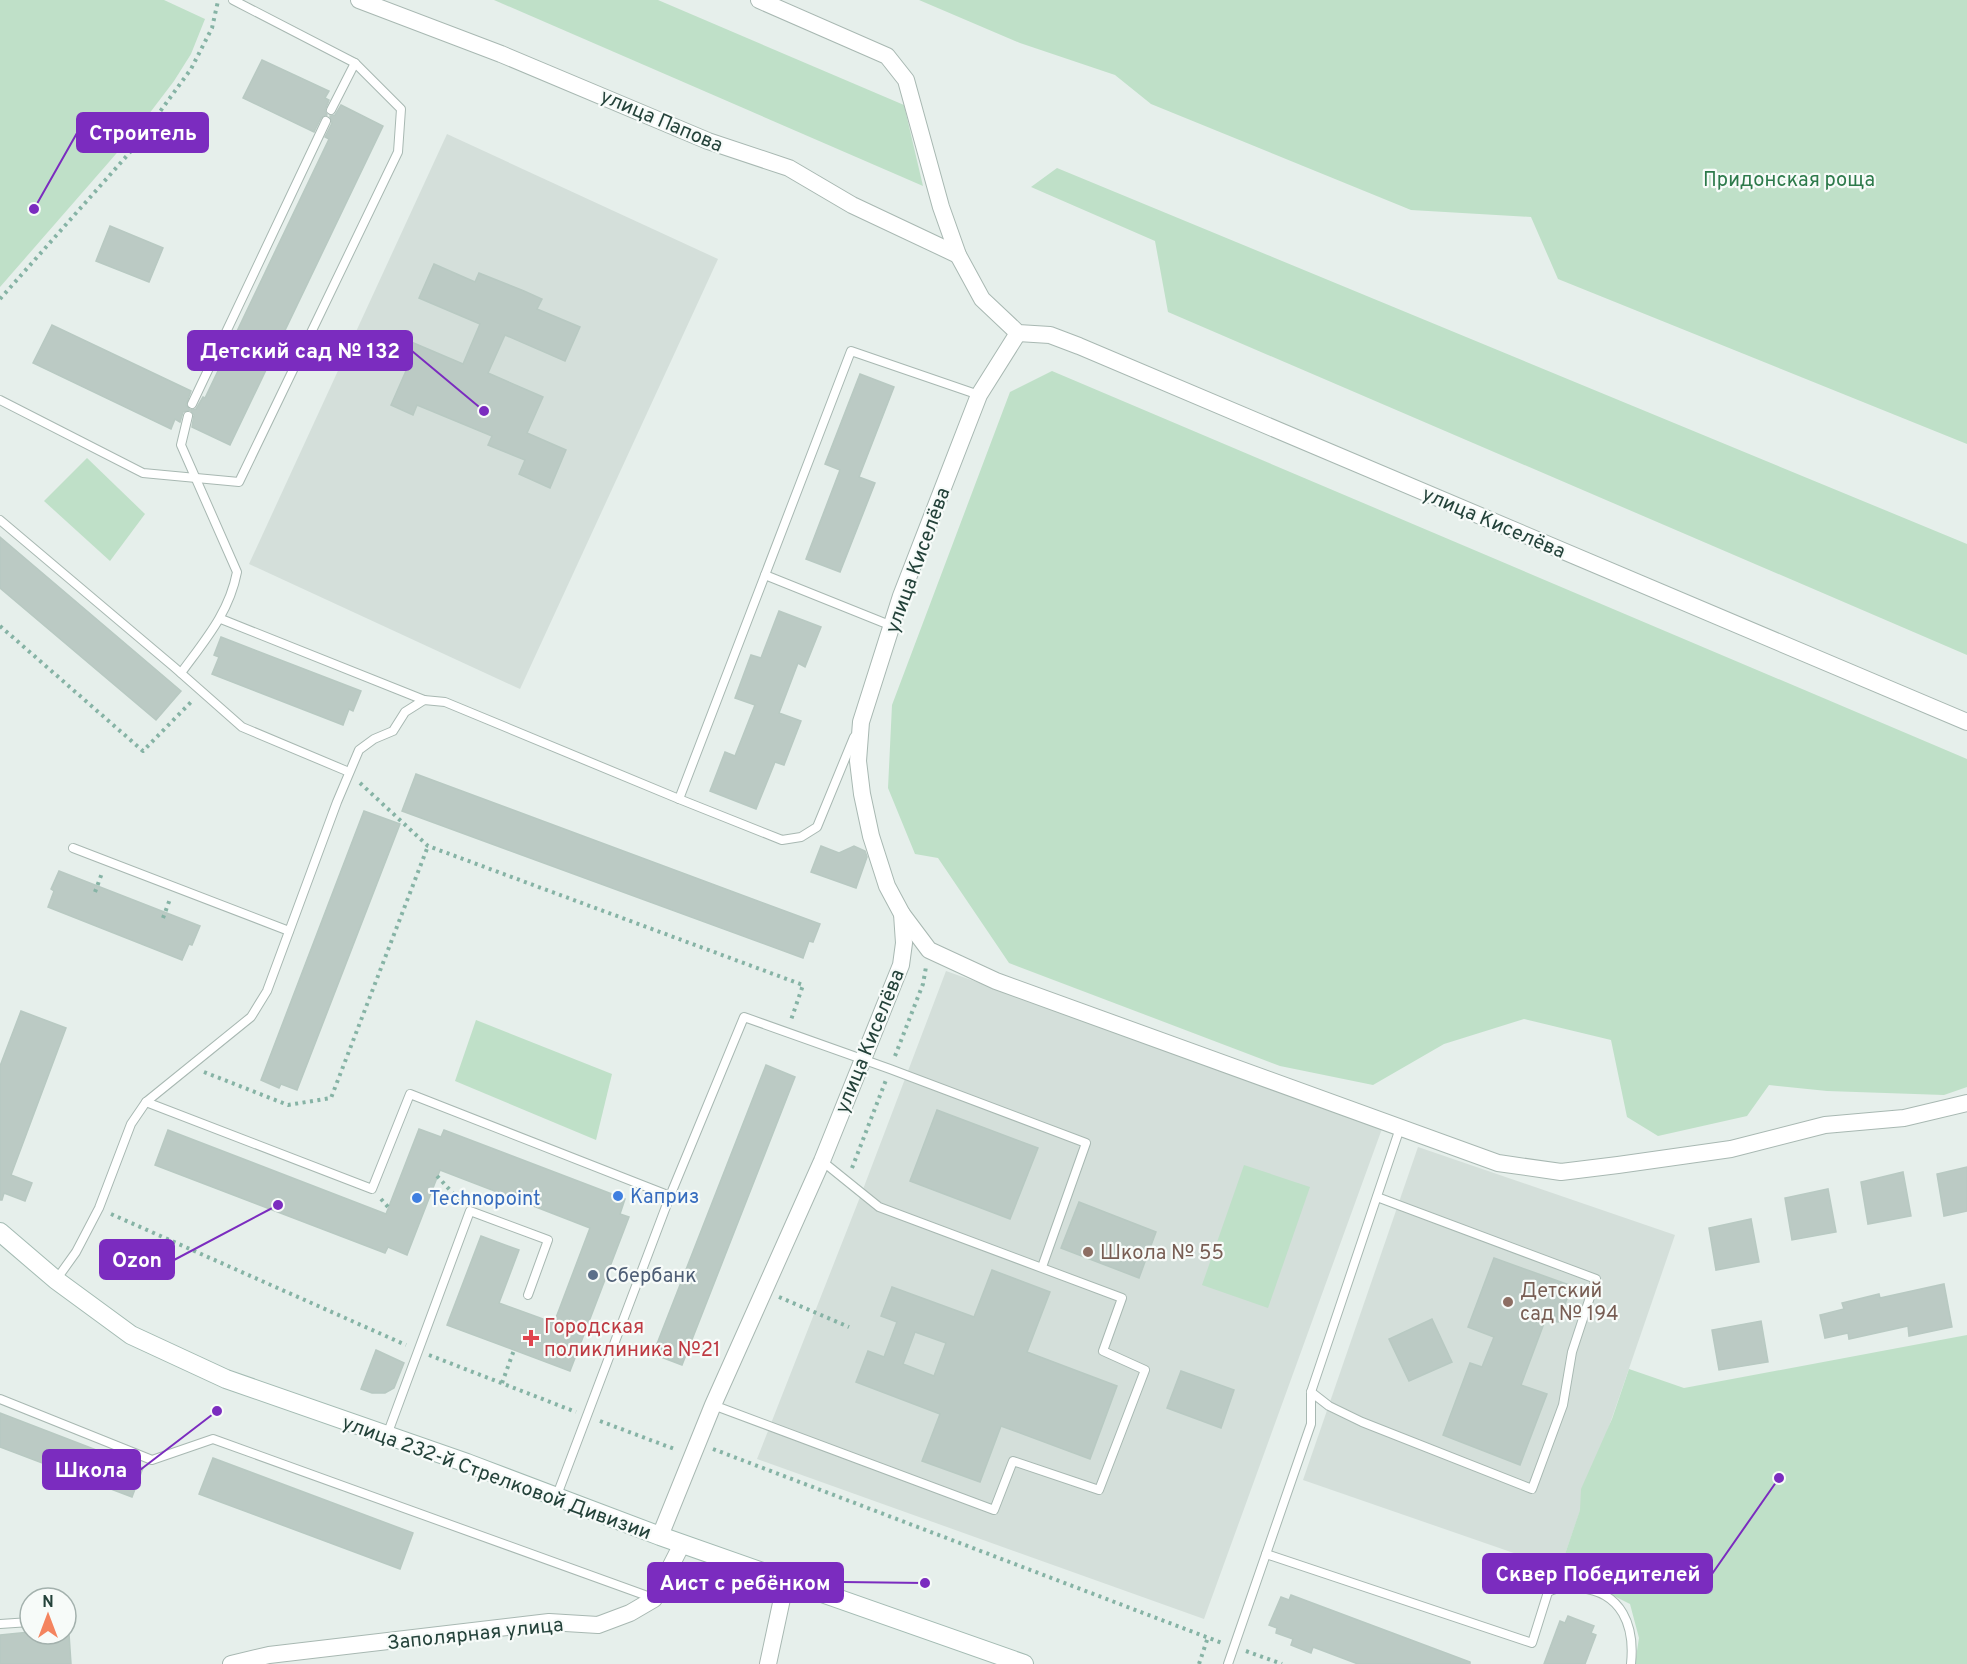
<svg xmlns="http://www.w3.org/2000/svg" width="1967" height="1664" viewBox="0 0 1967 1664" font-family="Overpass,sans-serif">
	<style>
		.built { fill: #d4dfda }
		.green { fill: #bfe0c8 }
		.building { fill: #bbcac4; stroke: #b8c9c2; stroke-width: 1.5; fill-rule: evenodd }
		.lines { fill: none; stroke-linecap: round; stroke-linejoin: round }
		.lane-casing { stroke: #a8b8b2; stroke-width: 10 }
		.street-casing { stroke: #a8b8b2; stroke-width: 18 }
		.secondary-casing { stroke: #a4bbb3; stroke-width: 20 }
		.path { stroke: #86b3a5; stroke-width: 4; stroke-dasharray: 3 4.5; stroke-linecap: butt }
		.lane { stroke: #fff; stroke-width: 8 }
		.street { stroke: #fff; stroke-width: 16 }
		.secondary { stroke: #fff; stroke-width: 18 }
		.shop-dot { fill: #3f7fe0; stroke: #f7fbf9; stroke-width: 2 }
		.education-dot { fill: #8d6e63; stroke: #f7fbf9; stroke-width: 2 }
		.service-dot { fill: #5c6f8a; stroke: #f7fbf9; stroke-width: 2 }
		.health-dot { fill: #e0444e; stroke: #f7fbf9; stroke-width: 2 }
		.labels { text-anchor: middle; stroke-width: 4.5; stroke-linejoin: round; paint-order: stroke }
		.street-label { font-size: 20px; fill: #24423a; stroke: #f7fbf9 }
		.park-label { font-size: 20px; fill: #2d7a4b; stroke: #f7fbf9 }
		.shop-label { font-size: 20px; fill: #366cbe; stroke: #f7fbf9; text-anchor: start }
		.education-label { font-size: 20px; fill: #785e54; stroke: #f7fbf9; text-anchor: start }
		.service-label { font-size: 20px; fill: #4e5e75; stroke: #f7fbf9; text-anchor: start }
		.health-label { font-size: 20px; fill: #be3a42; stroke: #f7fbf9; text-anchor: start }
		.leader { fill: none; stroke: #7b2cbf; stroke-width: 2 }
		.callout-dot { fill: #7b2cbf; stroke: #f7fbf9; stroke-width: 2 }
		.callout { fill: #7b2cbf; stroke: #7b2cbf; stroke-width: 2 }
		.callout-label { font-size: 21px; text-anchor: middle; font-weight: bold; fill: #fff }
	</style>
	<rect width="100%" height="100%" fill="#e6efeb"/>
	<g class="built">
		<polygon points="447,134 718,259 520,689 249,564"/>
		<polygon points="946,971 1383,1126 1204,1619 757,1459 862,1192"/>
		<polygon points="1418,1147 1675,1235 1560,1569 1303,1480"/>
	</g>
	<g class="green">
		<polygon points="0,0 164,0 205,19 191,54 174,81 136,131 0,287"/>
		<polygon points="494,0 658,0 904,105 923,186"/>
		<polygon points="919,0 1967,0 1967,444 1558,279 1531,217 1411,210 1151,104 1115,75 1020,43"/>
		<polygon points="1057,168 1967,544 1967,655 1168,312 1155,241 1031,187"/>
		<polygon points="1052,371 1967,759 1967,1087 1944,1095 1827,1091 1769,1085 1747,1116 1658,1136 1627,1117 1611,1040 1524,1019 1444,1044 1373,1085 1280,1066 1009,963 938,858 915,854 888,788 892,705 1010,392"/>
		<polygon points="87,458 145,514 110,561 44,501"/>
		<polygon points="476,1020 612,1074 596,1140 455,1081"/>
		<polygon points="1244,1165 1310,1187 1268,1308 1202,1285"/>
		<polygon points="1967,1335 1967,1664 1635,1664 1639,1638 1630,1604 1560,1569 1580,1510 1581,1489 1612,1419 1629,1369 1684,1388"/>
	</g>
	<g class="building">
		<polygon points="262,60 329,91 325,98 329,100 325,110 327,115 321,118 314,132 243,98"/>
		<polygon points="341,105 383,126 230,445 192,427 194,415 190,410 183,412 180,422 175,419 171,429 33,363 52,325 191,391 186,405 190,410 196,409 203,397 205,398 329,139 325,137 332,123 330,116 335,115"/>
		<polygon points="110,226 163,248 149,282 96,261"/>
		<polygon points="434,264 475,282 479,273 524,291 542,299 537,309 580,327 565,361 505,335 488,373 543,397 527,433 566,450 550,488 519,474 525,460 488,445 492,436 417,405 413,415 391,405 409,364 400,361 409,341 463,364 480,324 419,298"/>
		<polygon points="860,374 894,387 859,477 875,483 840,572 806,559 840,470 825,464"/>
		<polygon points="0,537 181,691 156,720 0,588"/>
		<polygon points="779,611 821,627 805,667 798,663 779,713 801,721 784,765 775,762 756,809 710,791 725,752 735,756 755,705 735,698 751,655 761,658"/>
		<polygon points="221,637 361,691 353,711 349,709 343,725 212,674 219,657 214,655"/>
		<polygon points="416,774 820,924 813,942 809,941 803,958 402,811"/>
		<polygon points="364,811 400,824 297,1090 281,1084 279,1088 261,1080"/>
		<polygon points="821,846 839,853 854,846 865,851 867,857 856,888 811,872"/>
		<polygon points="59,871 200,926 192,945 189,944 182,960 48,907 54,891 51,889"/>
		<polygon points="21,1011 66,1028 11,1175 32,1183 25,1201 4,1193 2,1200 0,1200 0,1066"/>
		<polygon points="766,1065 795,1077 682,1365 653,1354"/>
		<polygon points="937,1110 1038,1148 1010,1219 910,1181"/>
		<polygon points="419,1129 441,1137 444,1130 625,1199 620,1214 629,1217 570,1371 447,1325 481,1236 519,1250 499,1303 554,1323 590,1228 440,1170 407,1255 388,1247 385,1253 155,1165 168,1130 386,1214"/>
		<polygon points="1967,1167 1967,1211 1944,1216 1937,1174"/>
		<polygon points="1903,1172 1911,1216 1868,1224 1861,1182"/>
		<polygon points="1828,1189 1836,1232 1792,1240 1785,1198"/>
		<polygon points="1079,1202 1156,1232 1139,1278 1061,1248"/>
		<polygon points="1751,1219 1759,1262 1716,1270 1709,1228"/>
		<polygon points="1494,1258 1572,1286 1558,1322 1546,1318 1521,1385 1547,1394 1520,1465 1443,1435 1470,1363 1482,1367 1494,1337 1468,1327"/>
		<path d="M992,1270L1050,1292L1027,1352L1117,1386L1090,1459L1001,1426L980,1482L922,1461L940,1414L856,1382L868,1351L884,1357L897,1322L881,1316L892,1287L974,1317ZM915,1332L946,1343L934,1376L903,1364Z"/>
		<polygon points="1944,1284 1952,1327 1909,1336 1908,1326 1849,1339 1848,1333 1825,1338 1820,1315 1844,1309 1842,1303 1879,1294 1880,1298"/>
		<polygon points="1432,1319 1452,1362 1409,1381 1389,1339"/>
		<polygon points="1761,1321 1768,1362 1719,1370 1712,1330"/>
		<polygon points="376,1350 404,1363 394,1388 385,1393 372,1393 361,1389"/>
		<polygon points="1181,1371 1234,1390 1221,1428 1167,1408"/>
		<polygon points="0,1413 143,1468 132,1497 0,1447"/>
		<polygon points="213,1458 413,1533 400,1569 199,1494"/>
		<polygon points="1291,1595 1470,1662 1470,1664 1358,1664 1313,1647 1311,1653 1291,1645 1293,1639 1276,1633 1277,1628 1269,1625 1281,1597 1289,1600"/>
		<polygon points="1568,1616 1594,1626 1591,1633 1596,1635 1585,1664 1544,1664 1560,1621 1565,1623"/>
		<polygon points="30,1632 69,1634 71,1664 0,1664 0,1635"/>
	</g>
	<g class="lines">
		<g class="lane-casing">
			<g id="lane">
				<polyline points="331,110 355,63"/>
				<polyline points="0,400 143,473 239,482 398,152 401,109 355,63 233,0"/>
				<polyline points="192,404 326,121"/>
				<polyline points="0,520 174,667 242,727 349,772"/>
				<polyline points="765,575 892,626"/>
				<polyline points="221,619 424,700"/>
				<path d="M181,673C205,640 229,613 237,572L181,445L188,416"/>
				<polyline points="679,799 851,351 979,395"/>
				<polyline points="73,848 289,931"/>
				<polyline points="146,1102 372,1189 410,1094 670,1196 744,1017 890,1069 1086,1143 1042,1267"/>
				<polyline points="56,1280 76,1252 99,1208 131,1124 146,1102 251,1017 267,991 337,802 359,750 374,739 393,731 405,712 424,700 445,702 679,799 782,840 801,837 817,827 854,737"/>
				<polyline points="1311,1392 1329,1406 1362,1422 1532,1489 1563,1405 1572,1352 1596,1279 1377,1197"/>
				<polyline points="0,1399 152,1460 213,1439 653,1598"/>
				<polyline points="713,1405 994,1510 1013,1461 1099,1490 1145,1370 1103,1351 1122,1298 879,1207 822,1161"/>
				<polyline points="387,1435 470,1211 548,1240 528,1295"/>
				<polyline points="557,1495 670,1196"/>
				<path d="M1266,1554L1532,1643L1548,1592C1561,1586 1566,1586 1580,1588C1622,1592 1635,1626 1631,1664"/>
				<polyline points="0,1624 30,1622"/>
				<polyline points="1228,1664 1311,1424 1311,1392 1400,1128"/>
			</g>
		</g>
		<g class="street-casing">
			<g id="street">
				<polyline points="359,0 501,54 708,141 789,168 852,205 958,255"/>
				<polyline points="759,0 887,56 906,80 941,207 958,255 982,299 1018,333 1050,335 1079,346 1967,722"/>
				<polyline points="902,914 929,950 996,981 1498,1163 1561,1172 1618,1165 1731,1149 1825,1125 1904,1118 1967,1103"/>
				<polyline points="660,1536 713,1405 822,1161 901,965 904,943 902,914 887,886 871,836 862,794 858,761 861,722 901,596 979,395 1018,333"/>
				<polyline points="231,1664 269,1655 549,1622 598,1625 630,1613 654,1599 682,1544"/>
				<polyline points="768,1664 786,1580"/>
			</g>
		</g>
		<g class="secondary-casing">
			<polyline id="secondary" points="0,1232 56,1280 131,1335 226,1379 467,1463 660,1536 1024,1664"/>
		</g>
		<g class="path">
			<polyline points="0,299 132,150 191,69 212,28 218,1"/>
			<polyline points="0,626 143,751 192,701"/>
			<polyline points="360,783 428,846 803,985 791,1020"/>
			<polyline points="95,892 102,873"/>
			<polyline points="163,918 170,899"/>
			<polyline points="895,1056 923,984 926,967"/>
			<polyline points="204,1072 288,1105 331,1098 428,846"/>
			<polyline points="852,1168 886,1080"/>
			<polyline points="437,1176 461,1202"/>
			<polyline points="381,1199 388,1207"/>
			<polyline points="111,1214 406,1345"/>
			<polyline points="779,1297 849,1327"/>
			<polyline points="429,1355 576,1412"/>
			<polyline points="502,1383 514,1350"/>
			<polyline points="600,1421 677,1450"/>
			<polyline points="713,1449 1222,1643"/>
			<polyline points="1246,1651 1282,1664"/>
			<polyline points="1199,1664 1208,1637"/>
		</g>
		<use href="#lane" class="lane"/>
		<use href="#street" class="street"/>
		<use href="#secondary" class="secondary"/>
	</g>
	<g class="shop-dot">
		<circle cx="618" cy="1196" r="6"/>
		<circle cx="417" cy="1198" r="6"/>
	</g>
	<g class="education-dot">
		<circle cx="1088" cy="1252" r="6"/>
		<circle cx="1508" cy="1302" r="6"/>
	</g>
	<circle class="service-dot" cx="593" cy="1275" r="6"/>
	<path class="health-dot" d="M528 1329h6v6h6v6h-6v6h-6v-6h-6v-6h6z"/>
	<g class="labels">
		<g class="street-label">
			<text transform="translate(662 120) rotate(23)" y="7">улица Папова</text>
			<text transform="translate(1494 522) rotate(23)" y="7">улица Киселёва</text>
			<text transform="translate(917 560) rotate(-70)" y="7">улица Киселёва</text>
			<text transform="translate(869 1041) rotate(-68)" y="7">улица Киселёва</text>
			<text transform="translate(497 1477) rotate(20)" y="7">улица 232-й Стрелковой Дивизии</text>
			<text transform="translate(475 1633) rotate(-6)" y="7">Заполярная улица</text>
		</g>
		<g class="park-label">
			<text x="1789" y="186">Придонская роща</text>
		</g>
		<g class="shop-label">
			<text x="630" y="1203">Каприз</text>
			<text x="429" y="1205">Technopoint</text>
		</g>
		<g class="education-label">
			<text x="1100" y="1259">Школа № 55</text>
			<text x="1520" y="1297">Детский<tspan x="1520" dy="23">сад № 194</tspan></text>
		</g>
		<g class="service-label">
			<text x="605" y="1282">Сбербанк</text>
		</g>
		<g class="health-label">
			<text x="544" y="1333">Городская<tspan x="544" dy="23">поликлиника №21</tspan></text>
		</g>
	</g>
	<path class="leader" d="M34 209L77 133M484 411L412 351M278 1205L174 1260M217 1411L140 1470M1779 1478L1712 1574M925 1583L843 1582"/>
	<g class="callout-dot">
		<circle cx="34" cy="209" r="6"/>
		<circle cx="484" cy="411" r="6"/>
		<circle cx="278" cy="1205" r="6"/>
		<circle cx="217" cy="1411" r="6"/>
		<circle cx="1779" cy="1478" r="6"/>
		<circle cx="925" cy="1583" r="6"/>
	</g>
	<g class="callout">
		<rect x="77" y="113" width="131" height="39" rx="6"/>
		<rect x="188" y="331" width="224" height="39" rx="6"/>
		<rect x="100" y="1240" width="74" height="39" rx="6"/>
		<rect x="43" y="1450" width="97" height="39" rx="6"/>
		<rect x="1483" y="1554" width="229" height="39" rx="6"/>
		<rect x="648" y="1563" width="195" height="39" rx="6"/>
	</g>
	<g class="callout-label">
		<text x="143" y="140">Строитель</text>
		<text x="300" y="358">Детский сад № 132</text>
		<text x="137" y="1267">Ozon</text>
		<text x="91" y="1477">Школа</text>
		<text x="1598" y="1581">Сквер Победителей</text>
		<text x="745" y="1590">Аист с ребёнком</text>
	</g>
	<g transform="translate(48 1616)"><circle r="28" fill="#f7fbf9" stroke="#a3b1ad" stroke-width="1.5"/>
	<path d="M0-4.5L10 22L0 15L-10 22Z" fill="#f4845f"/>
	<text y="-9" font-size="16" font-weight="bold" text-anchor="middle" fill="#24423a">N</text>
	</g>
</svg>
